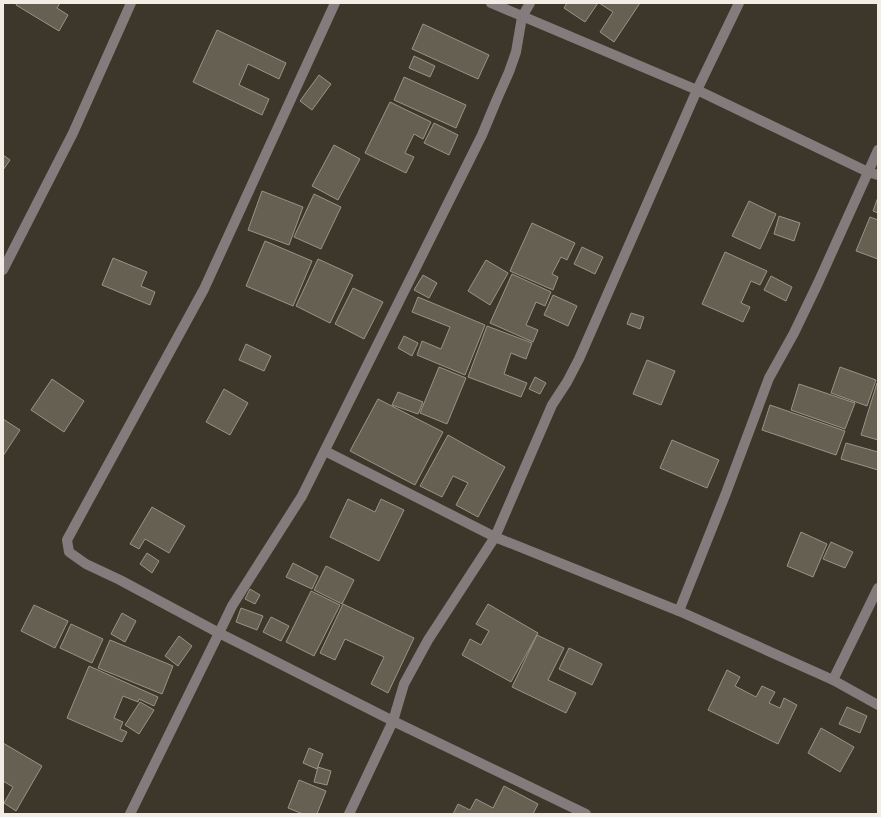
<svg xmlns="http://www.w3.org/2000/svg" width="881" height="817" viewBox="0 0 881 817" font-family="'Noto Sans',sans-serif">
	<style>
		.building { fill: #666053; stroke: #9a9385 }
		.lines { fill: none; stroke-linecap: round; stroke-linejoin: round }
		.minor { stroke: #847c7c; stroke-width: 10 }
	</style>
	<rect width="100%" height="100%" fill="#3d372b"/>
	<g class="building">
		<polygon points="17,3 60,3 57,8 68,15 59,31 16,5"/>
		<polygon points="567,3 598,3 585,22 564,8"/>
		<polygon points="599,3 640,3 614,42 600,32 613,12"/>
		<polygon points="423,24 489,55 478,79 412,49"/>
		<polygon points="217,30 286,63 279,79 248,64 239,85 269,99 262,115 193,82"/>
		<polygon points="414,56 435,66 430,77 409,68"/>
		<polygon points="319,75 331,84 312,110 300,101"/>
		<polygon points="404,77 466,105 456,128 394,100"/>
		<polygon points="390,102 431,122 423,139 414,134 405,153 414,157 406,173 365,153"/>
		<polygon points="434,123 458,135 449,155 424,143"/>
		<polygon points="334,145 360,159 338,200 312,186"/>
		<polygon points="3,155 10,160 3,170"/>
		<polygon points="262,191 303,207 289,245 248,230"/>
		<polygon points="314,194 341,207 321,249 294,237"/>
		<polygon points="878,197 878,213 873,211"/>
		<polygon points="749,201 776,214 760,249 732,236"/>
		<polygon points="779,216 800,223 794,241 774,234"/>
		<polygon points="870,217 878,220 878,259 856,251"/>
		<polygon points="532,223 575,243 567,260 561,257 552,274 558,277 553,290 510,271"/>
		<polygon points="265,241 312,261 293,306 246,286"/>
		<polygon points="582,247 603,257 595,274 574,264"/>
		<polygon points="725,252 767,271 760,285 751,281 741,303 750,307 743,322 702,304"/>
		<polygon points="113,258 147,272 141,286 155,292 150,305 102,285"/>
		<polygon points="318,259 353,275 330,323 296,306"/>
		<polygon points="486,260 508,273 490,305 468,291"/>
		<polygon points="512,274 551,292 545,306 536,302 526,325 538,330 533,342 490,323"/>
		<polygon points="423,275 437,283 429,298 414,290"/>
		<polygon points="771,276 792,287 786,301 764,290"/>
		<polygon points="353,288 383,302 364,339 335,324"/>
		<polygon points="553,295 577,306 568,326 544,315"/>
		<polygon points="418,297 485,325 465,375 417,355 422,341 441,349 450,327 412,312"/>
		<polygon points="631,313 644,317 640,329 627,324"/>
		<polygon points="487,326 532,343 526,359 511,353 504,374 527,383 521,397 468,377"/>
		<polygon points="404,336 418,343 412,356 398,348"/>
		<polygon points="246,344 271,356 264,371 239,360"/>
		<polygon points="647,360 675,371 661,405 633,394"/>
		<polygon points="439,367 466,378 447,424 420,413"/>
		<polygon points="840,367 876,380 867,406 831,393"/>
		<polygon points="535,377 546,383 540,394 529,389"/>
		<polygon points="52,379 84,401 64,432 31,410"/>
		<polygon points="877,383 878,384 878,440 861,435"/>
		<polygon points="799,384 855,403 845,429 791,410"/>
		<polygon points="224,389 248,403 230,435 206,422"/>
		<polygon points="398,392 423,402 418,414 392,405"/>
		<polygon points="378,399 443,432 415,485 350,451"/>
		<polygon points="770,405 845,431 836,455 762,430"/>
		<polygon points="3,419 20,430 3,456"/>
		<polygon points="448,435 505,467 478,517 456,505 468,483 453,476 442,497 420,486"/>
		<polygon points="672,440 719,460 707,488 660,468"/>
		<polygon points="846,443 878,452 878,470 841,459"/>
		<polygon points="348,499 375,512 381,499 404,510 379,561 330,537"/>
		<polygon points="152,507 185,526 169,553 145,539 139,549 130,544"/>
		<polygon points="801,532 827,544 813,577 787,566"/>
		<polygon points="831,542 853,552 845,568 823,559"/>
		<polygon points="147,553 159,561 152,573 140,564"/>
		<polygon points="293,563 318,576 312,589 286,577"/>
		<polygon points="326,566 354,580 342,604 314,590"/>
		<polygon points="250,589 260,595 255,604 245,599"/>
		<polygon points="311,591 340,605 314,656 286,642"/>
		<polygon points="343,604 414,638 388,693 371,684 384,657 345,639 335,660 320,653"/>
		<polygon points="488,604 538,633 511,682 462,655 470,639 481,645 489,631 476,624"/>
		<polygon points="34,605 68,621 55,648 21,631"/>
		<polygon points="241,608 263,616 257,630 236,622"/>
		<polygon points="122,613 136,621 125,642 111,634"/>
		<polygon points="271,617 289,626 281,641 263,632"/>
		<polygon points="71,624 103,639 92,663 60,648"/>
		<polygon points="537,635 564,648 548,680 576,693 566,713 512,687"/>
		<polygon points="179,636 192,646 178,666 165,656"/>
		<polygon points="110,640 173,666 162,694 98,668"/>
		<polygon points="569,648 602,664 592,685 559,669"/>
		<polygon points="89,666 158,697 154,706 139,699 138,702 123,696 114,718 123,722 120,729 127,732 122,742 67,718"/>
		<polygon points="727,670 740,677 735,686 756,697 762,686 775,692 769,703 780,708 784,698 797,705 778,744 708,710"/>
		<polygon points="140,702 154,710 139,734 125,725"/>
		<polygon points="847,707 867,716 860,733 839,724"/>
		<polygon points="821,728 854,747 840,772 808,753"/>
		<polygon points="3,743 42,766 16,811 4,803 13,787 3,781"/>
		<polygon points="309,748 323,754 317,769 303,763"/>
		<polygon points="318,767 331,771 327,785 314,782"/>
		<polygon points="299,780 326,791 317,814 303,814 288,808"/>
		<polygon points="504,786 538,804 533,814 453,814 458,804 470,810 476,799 493,808"/>
	</g>
	<g class="lines">
		<g class="minor">
			<polyline points="335,3 204,289 80,516 67,540 69,552 86,564 120,580 219,633 393,721 586,814"/>
			<polyline points="491,3 697,90 868,172 878,175"/>
			<polyline points="3,270 73,133 131,3"/>
			<polyline points="325,451 495,537 679,611 833,680 878,705"/>
			<polyline points="679,611 726,493 769,378 794,333 818,283 878,150"/>
			<polyline points="833,680 878,588"/>
			<polyline points="130,814 219,633 232,606 302,496 482,135 497,99 509,72 516,52 522,17 530,3"/>
			<polyline points="349,814 393,721 404,684 428,640 495,537 552,405 567,382 579,359 697,90 739,3"/>
		</g>
	</g>
	<rect width="881" height="817" fill="none" stroke="#f1ede5" stroke-width="8"/>
</svg>
